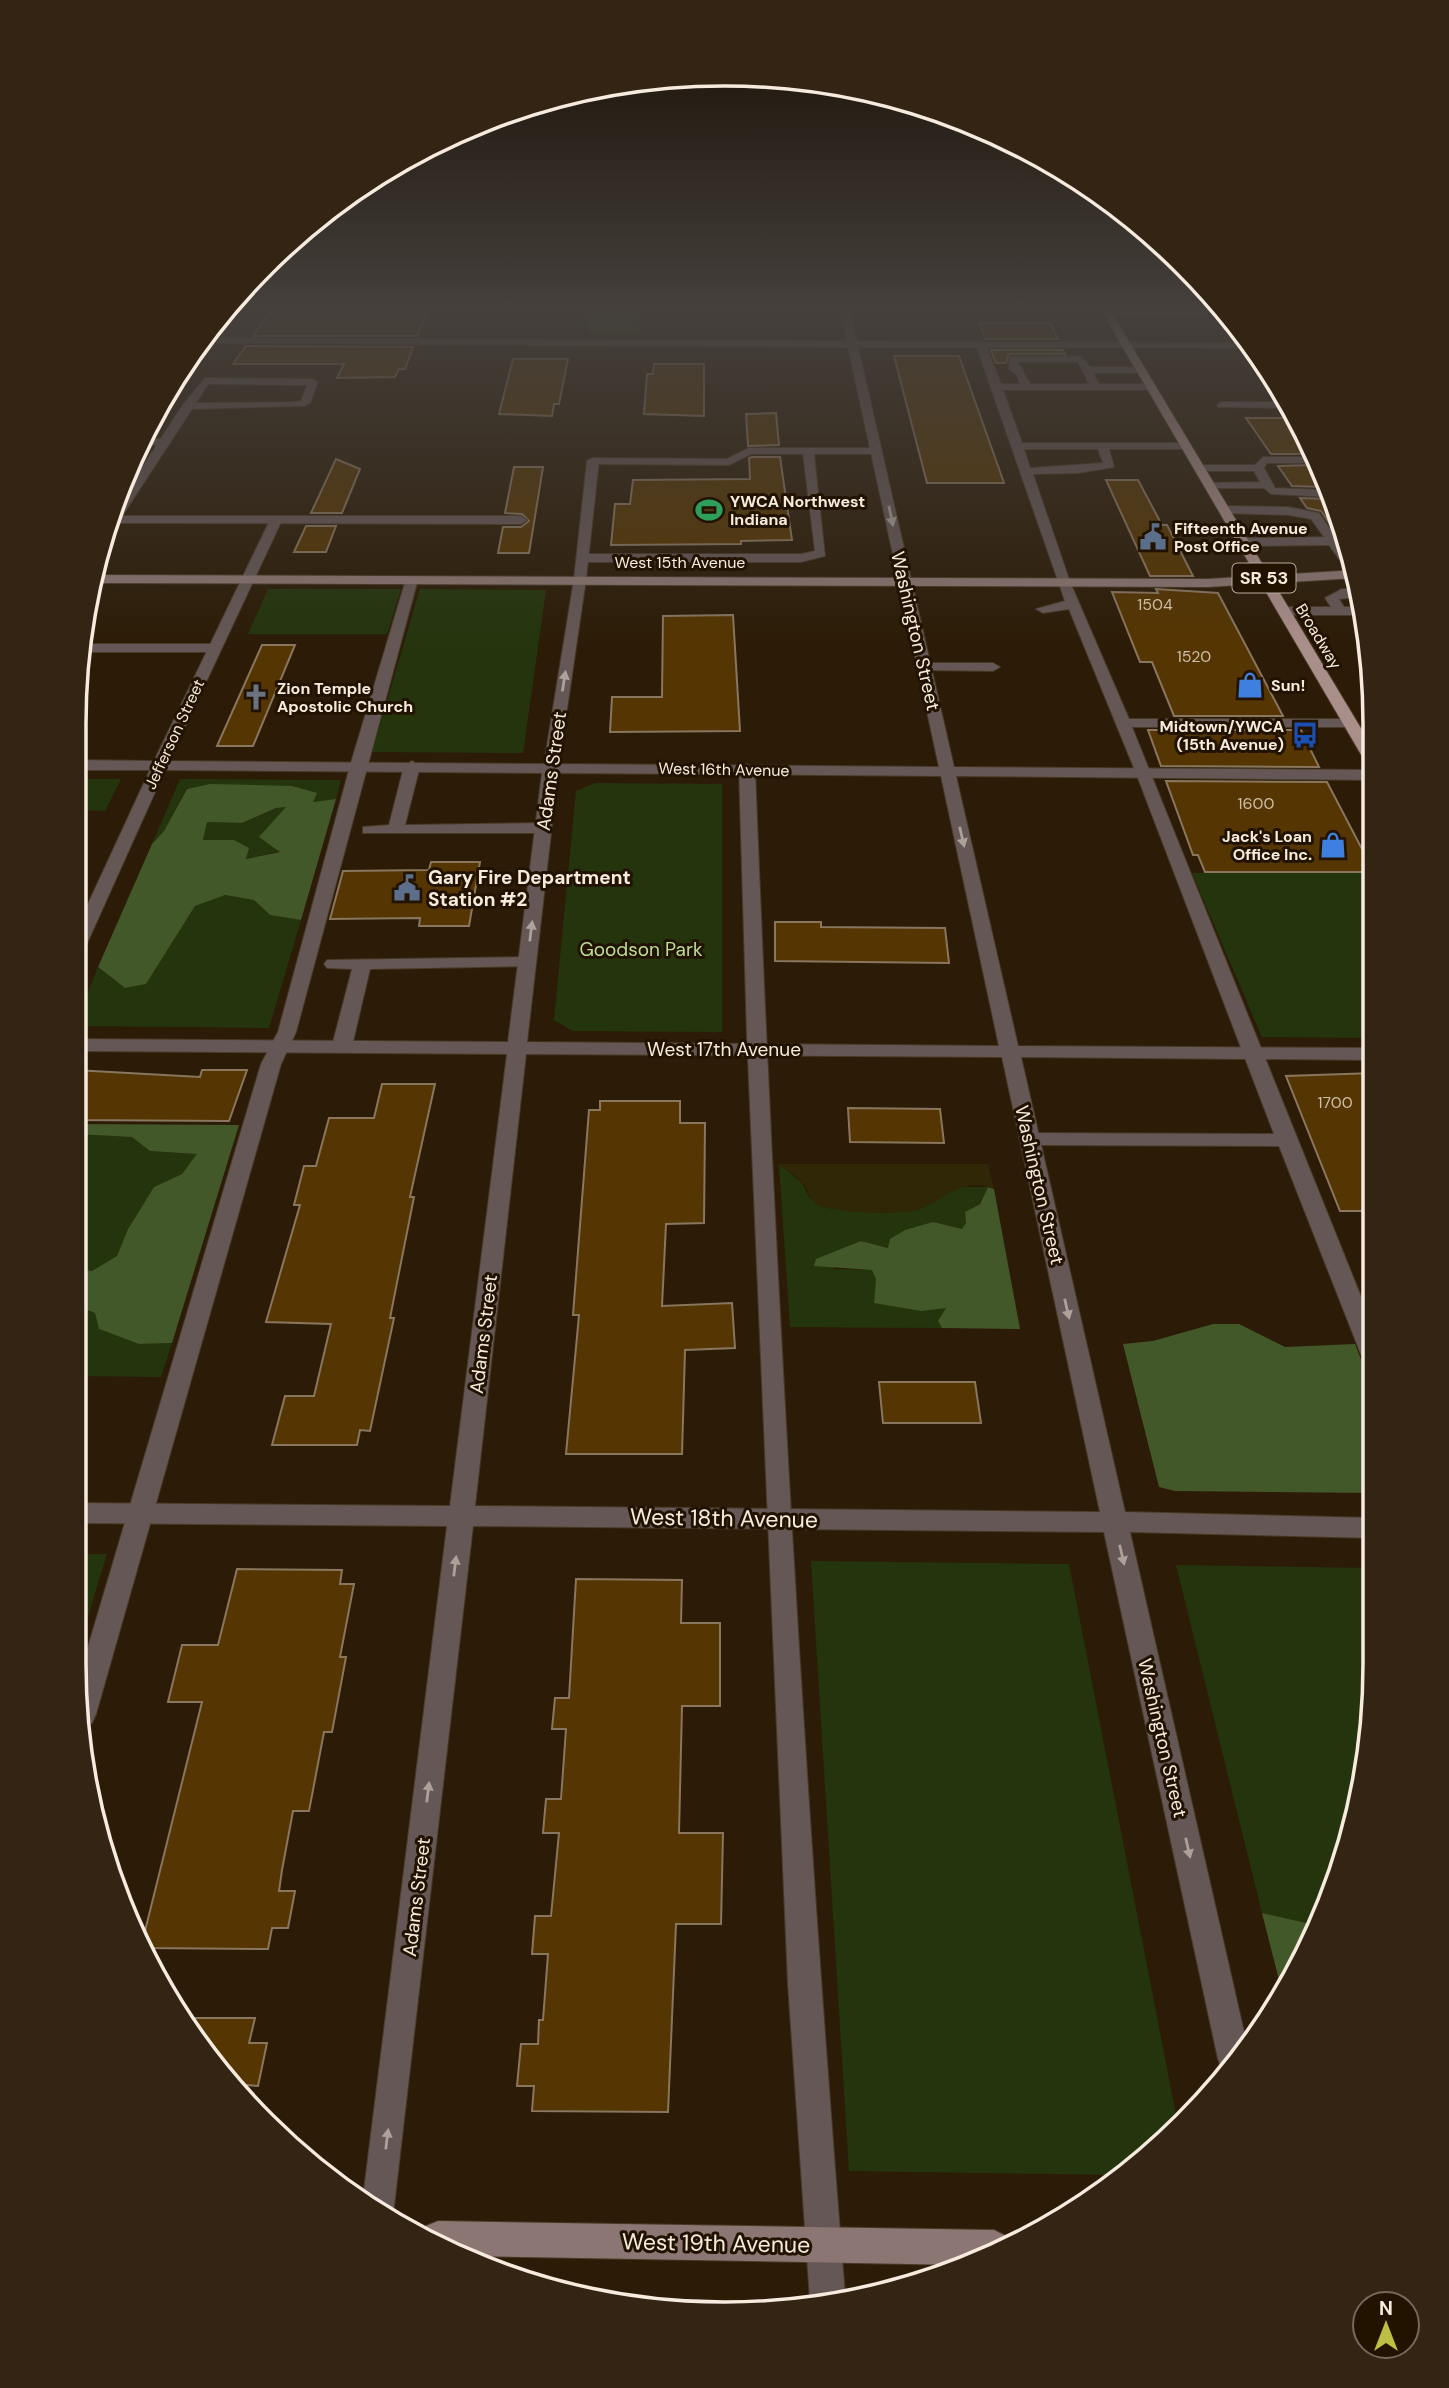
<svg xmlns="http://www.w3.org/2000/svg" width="1449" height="2388" viewBox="0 0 1449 2388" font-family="'DM Sans',sans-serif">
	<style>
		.green { fill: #24350d }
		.forest { fill: #435828; fill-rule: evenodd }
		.sand { fill: #2f2705 }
		.building { fill: #553501; stroke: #89765f; stroke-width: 2 }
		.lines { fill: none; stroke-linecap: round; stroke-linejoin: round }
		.lane-casing { stroke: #483925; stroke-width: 2 }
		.street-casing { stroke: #483925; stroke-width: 2 }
		.secondary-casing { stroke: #483925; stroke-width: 2 }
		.primary-casing { stroke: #483925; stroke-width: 2 }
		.lane { fill: #655755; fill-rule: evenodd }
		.street { fill: #655755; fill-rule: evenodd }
		.secondary { fill: #8c7673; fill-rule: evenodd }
		.primary { fill: #aa8e8a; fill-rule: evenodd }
		.oneway { fill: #aea19a }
		.labels { text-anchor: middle; stroke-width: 6; stroke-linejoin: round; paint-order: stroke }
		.far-poi-label { font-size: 16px; font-weight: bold; fill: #f6ebde; stroke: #221301; text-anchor: start }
		.far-street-label { font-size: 16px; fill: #f6ebde; stroke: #221301 }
		.number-label { font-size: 16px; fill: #cebea7 }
		.shield { fill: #221301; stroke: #b6aa9c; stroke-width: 2 }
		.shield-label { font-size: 18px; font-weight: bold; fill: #f6ebde }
		.street-label { font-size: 19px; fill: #f6ebde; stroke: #221301 }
		.poi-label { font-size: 19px; font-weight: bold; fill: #f6ebde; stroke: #221301; text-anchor: start }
		.park-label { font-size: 19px; fill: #bcdf94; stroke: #221301 }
		.near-street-label { font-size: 23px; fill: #f6ebde; stroke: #221301 }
		.rim { fill: none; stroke: #f6ebde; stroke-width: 3.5 }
	</style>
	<rect width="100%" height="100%" fill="#2c1c07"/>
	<g class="green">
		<polygon points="591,310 640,310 638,335 587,334"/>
		<polygon points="268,589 401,589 387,634 248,634"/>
		<polygon points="420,589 546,590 523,753 372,752"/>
		<polygon points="75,779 121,779 105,811 75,810"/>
		<polygon points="180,779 341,780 336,799 312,802 317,793 187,788 164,831 152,844"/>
		<polygon points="595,783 722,784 722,1032 573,1031 554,1020 576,791"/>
		<polygon points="287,807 281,851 245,859 203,840 207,822 242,823 276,808"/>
		<polygon points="1367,872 1374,883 1374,1038 1262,1037 1192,873"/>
		<polygon points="224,895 254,900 270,915 301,920 269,1028 74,1026 98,967 125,988 146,984 195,906"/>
		<polygon points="74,1134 132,1137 150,1151 198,1154 182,1174 154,1187 128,1229 117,1256 92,1271 74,1268"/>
		<polygon points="779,1164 802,1183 809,1197 820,1206 853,1211 885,1213 919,1209 958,1187 988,1187 979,1204 965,1212 966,1223 962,1229 933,1222 888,1248 861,1241 841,1251 833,1269 873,1270 876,1279 874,1303 947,1308 938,1321 942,1328 790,1327"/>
		<polygon points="74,1305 95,1313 99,1329 139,1344 172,1343 161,1377 74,1376"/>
		<polygon points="74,1554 107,1554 74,1662"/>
		<polygon points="811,1561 1069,1564 1177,2120 1126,2175 849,2171"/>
		<polygon points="1176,1565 1374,1568 1374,1706 1341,1873 1315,1925 1262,1913"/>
	</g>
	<g class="forest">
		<path d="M210,784L292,786L317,793L313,802L336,799L301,920L270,915L254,900L225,895L195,906L146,984L125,988L98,967L152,844L164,831L187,789ZM286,807L259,837L280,852L246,859L249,848L234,840H203L207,822L242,823L276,808Z"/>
		<polygon points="74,1124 239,1125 172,1343 139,1344 99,1329 95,1313 74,1305 74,1268 92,1271 117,1256 128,1229 154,1187 182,1174 197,1154 150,1151 132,1137 74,1134"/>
		<polygon points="988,1187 994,1189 1020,1329 942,1328 938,1321 946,1308 921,1311 874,1303 876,1279 872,1270 814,1266 816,1259 861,1241 888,1248 890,1239 905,1230 933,1222 962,1229 966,1223 965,1212 980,1204"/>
		<polygon points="1213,1324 1239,1324 1285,1347 1355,1344 1374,1393 1374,1493 1175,1491 1159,1487 1123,1344 1153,1341"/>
		<polygon points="1262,1913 1315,1925 1282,1992"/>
	</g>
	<path class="sand" d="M779,1164H988L994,1189C960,1176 945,1201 918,1210C901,1215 836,1213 820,1206C809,1201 808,1189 801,1181C795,1174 786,1170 779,1164Z"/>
	<g class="building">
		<polygon points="270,312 337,312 427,313 417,336 253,336"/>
		<polygon points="980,323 1050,323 1058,339 985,339"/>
		<polygon points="246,346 413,347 405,369 399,369 395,377 337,378 344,364 233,364"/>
		<polygon points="991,350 1063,350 1065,354 1009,354 1006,363 996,363"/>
		<polygon points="894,356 959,356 1004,483 927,483"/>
		<polygon points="513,359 568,359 559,404 554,404 552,416 499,414"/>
		<polygon points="654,364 704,364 704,416 644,414 647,374 653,374"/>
		<polygon points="776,413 779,445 748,446 746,414"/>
		<polygon points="1246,418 1296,418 1311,454 1271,454"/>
		<polygon points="752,457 780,457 792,540 741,541 741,544 611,545 615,504 630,504 633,480 750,479 749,458"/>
		<polygon points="336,459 360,469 342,513 311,513"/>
		<polygon points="1316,465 1325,487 1292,486 1278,466"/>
		<polygon points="514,467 543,467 531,541 529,553 498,553 503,527 521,527 529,521 522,514 505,513"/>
		<polygon points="1106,480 1138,480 1162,525 1167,525 1193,576 1150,576"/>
		<polygon points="1300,498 1330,499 1348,544 1345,546 1321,511 1307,508"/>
		<polygon points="306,526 336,526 326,552 294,552"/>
		<polygon points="1156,589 1218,593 1283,716 1174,716 1152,662 1140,662 1112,592 1158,593"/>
		<polygon points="733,615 740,731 610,732 612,697 662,697 663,616"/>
		<polygon points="262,645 295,645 253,746 217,746"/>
		<polygon points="1148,730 1301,730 1319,767 1161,766"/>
		<polygon points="1166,781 1327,782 1374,872 1205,872 1198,855 1193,855"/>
		<polygon points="431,862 480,862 469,926 419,926 420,918 330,919 343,871 429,870"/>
		<polygon points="775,922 821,922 821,927 945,928 949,963 775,961"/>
		<polygon points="74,1070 200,1077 202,1070 247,1070 229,1121 74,1120"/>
		<polygon points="1374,1073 1374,1211 1340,1211 1286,1076"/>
		<polygon points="382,1084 435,1084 410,1197 414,1197 390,1318 394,1318 370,1431 360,1430 357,1445 272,1445 285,1396 314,1396 331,1324 266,1322 300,1205 294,1205 304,1166 316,1166 329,1118 374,1118"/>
		<polygon points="600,1101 680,1101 680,1123 705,1123 704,1223 666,1224 662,1306 732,1303 735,1348 685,1350 682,1454 566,1454 579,1315 573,1315 589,1110 600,1110"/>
		<polygon points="848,1108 940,1109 944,1143 850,1142"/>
		<polygon points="879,1382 975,1382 981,1423 883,1423"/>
		<polygon points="237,1569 342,1570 340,1584 354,1584 340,1657 346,1657 332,1732 324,1732 309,1811 293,1811 282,1870 279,1891 295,1891 288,1928 272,1928 268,1949 148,1948 143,1939 202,1702 168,1702 182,1645 218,1645"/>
		<polygon points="576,1579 682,1580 681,1623 720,1623 720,1706 682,1706 679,1833 723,1833 721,1924 676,1924 668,2112 532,2111 534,2086 517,2086 521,2044 538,2044 539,2020 543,2020 548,1954 532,1954 535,1916 551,1916 559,1833 543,1833 546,1799 561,1799 566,1729 552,1729 555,1698 569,1698"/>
		<polygon points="186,2018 255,2018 249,2043 267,2043 258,2086 232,2084 208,2059"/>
	</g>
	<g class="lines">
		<g class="lane-casing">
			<g id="lane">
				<polygon points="1225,310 1227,313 1105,314 1100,311"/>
				<path d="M981,342L986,345L1001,384H1020L1016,374L1009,369V357L1081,356L1090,367H1140L1145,370L1140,373H1093L1099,384H1150L1155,387L1150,390H1003L1022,443H1185L1190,446L1185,449H1109L1114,467L1078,473L1033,474L1070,582L1129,719H1350L1357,723L1350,727H1132L1374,1329V1365L1366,1363L1362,1357L1279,1146L1029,1145L1019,1139L1029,1133L1274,1134L1136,773L1069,609L1043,613L1036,609L1065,601L976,345ZM1018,362H1078L1089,384H1030ZM1024,449H1098L1103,463L1030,468Z"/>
				<path d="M205,378L313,379L318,382L310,403L305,406L192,409L122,516H521L527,520L521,524L110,523L108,520L182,406ZM208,384L307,385L301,401L293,402L196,403Z"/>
				<polygon points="1222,402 1290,402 1292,408 1218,407 1217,405"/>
				<polygon points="749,448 876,448 882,451 876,454 814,454 825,556 801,562 582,562 576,558 582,554 801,554 815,551 803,454 751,454 729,465 593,464 587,461 593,458 727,459"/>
				<polygon points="1263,457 1312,457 1315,463 1267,463 1264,468 1275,488 1326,490 1329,497 1271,494 1264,488 1209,488 1203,485 1205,483 1260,482 1254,471 1199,471 1193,468 1199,465 1255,465"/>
				<polygon points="1224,506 1288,507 1319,513 1354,563 1357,578 1352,577 1329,545 1242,546 1236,542 1242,538 1324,537 1311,519 1288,515 1220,513 1220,507"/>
				<polygon points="407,576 418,579 296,1032 281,1064 96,1714 92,1723 84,1726 77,1684 261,1064 278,1032 350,766"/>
				<polygon points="1342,589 1359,589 1360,597 1339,599 1344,607 1362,607 1363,615 1284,615 1277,611 1284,607 1331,607 1325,598"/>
				<polygon points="82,644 213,644 220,648 213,652 82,652"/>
				<polygon points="924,663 993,663 1000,667 993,671 919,670 919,664"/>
				<polygon points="412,761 420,766 405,825 543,823 551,828 543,833 363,833 363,827 389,825 404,766"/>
				<path d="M747,764L755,769C775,1278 804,1787 845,2295L810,2300L788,1984L747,1036L739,769Z"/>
				<polygon points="527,957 536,962 533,966 370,969 352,1046 342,1052 332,1046 352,969 327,968 324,964 327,960"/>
			</g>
		</g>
		<g class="street-casing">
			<g id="street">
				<path d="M841,310H850L857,341L1248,343L1252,348L858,347L954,767L1374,770V780L956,776L1018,1046L1374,1048V1060L1021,1057L1125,1512L1374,1518V1538L1130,1532L1247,2045L1223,2071L1218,2059L1104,1532L473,1526L393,2215L363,2198L447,1526L74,1523V1503L450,1506L507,1054L74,1051V1039L508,1042L542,773L165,770L84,950L75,955V932L150,770H75V760L154,761L270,520L276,516L282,520L169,761L544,764L574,579L587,461L593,458L599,461L586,579L559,764L939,767L848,347L199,343L203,338L847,341ZM558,773L941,776L999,1046L527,1042ZM526,1054L1002,1057L1100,1512L475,1506Z"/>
				<polygon points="146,439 163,439 168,442 163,445 143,445"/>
			</g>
		</g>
		<g class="secondary-casing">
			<g id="secondary">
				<polygon points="1356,570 1356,578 1208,587 95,583 96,575 1208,579"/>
				<polygon points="438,2221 994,2230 1006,2236 1008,2240 962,2265 471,2256 423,2231 426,2226"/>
			</g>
		</g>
		<g class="primary-casing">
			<polygon id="primary" points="1101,310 1110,310 1374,750 1374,768 1366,763"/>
		</g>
		<use href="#lane" class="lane"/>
		<use href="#street" class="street"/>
		<use href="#secondary" class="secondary"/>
		<use href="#primary" class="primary"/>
	</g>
	<defs><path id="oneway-solid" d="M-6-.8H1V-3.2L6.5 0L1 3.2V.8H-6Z" transform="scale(1.75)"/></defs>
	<g class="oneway">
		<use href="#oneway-solid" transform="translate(891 516) rotate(78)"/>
		<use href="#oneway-solid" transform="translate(564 681) rotate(-81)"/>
		<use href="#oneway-solid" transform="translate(962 837) rotate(77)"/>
		<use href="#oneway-solid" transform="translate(531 931) rotate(-83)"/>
		<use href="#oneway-solid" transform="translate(1067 1309) rotate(77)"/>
		<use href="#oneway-solid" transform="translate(1122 1555) rotate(77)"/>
		<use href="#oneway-solid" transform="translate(455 1566) rotate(-83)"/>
		<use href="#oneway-solid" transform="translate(428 1792) rotate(-83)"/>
		<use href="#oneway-solid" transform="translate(1188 1848) rotate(77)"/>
		<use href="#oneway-solid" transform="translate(387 2139) rotate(-83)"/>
	</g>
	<linearGradient id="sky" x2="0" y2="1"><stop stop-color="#180f04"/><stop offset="0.48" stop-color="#45403c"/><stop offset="1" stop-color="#45403c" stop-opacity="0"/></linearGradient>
	<rect width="1449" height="645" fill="url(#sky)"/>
	<defs>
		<g id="stadium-bare" transform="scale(2.1)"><path d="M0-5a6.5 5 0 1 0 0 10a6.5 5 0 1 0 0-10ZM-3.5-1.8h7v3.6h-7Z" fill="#2e9e5b" stroke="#221301" stroke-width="2.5" paint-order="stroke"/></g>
		<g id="civic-bare" transform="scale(2.1)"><path d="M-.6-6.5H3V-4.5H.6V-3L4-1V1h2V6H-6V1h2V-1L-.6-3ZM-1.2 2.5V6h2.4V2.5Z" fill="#5c6f8a" stroke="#221301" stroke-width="2.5" paint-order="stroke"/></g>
		<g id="shop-bare" transform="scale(2.1)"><path d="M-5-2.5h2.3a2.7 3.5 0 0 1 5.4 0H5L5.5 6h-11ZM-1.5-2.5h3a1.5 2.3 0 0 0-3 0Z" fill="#3f7fe0" stroke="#221301" stroke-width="2.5" paint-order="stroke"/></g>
		<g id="church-bare" transform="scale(2.1)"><path d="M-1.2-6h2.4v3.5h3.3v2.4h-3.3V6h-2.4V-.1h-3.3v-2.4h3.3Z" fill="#6b7280" stroke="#221301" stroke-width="2.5" paint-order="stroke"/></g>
		<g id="bus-bare" transform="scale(2.1)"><path d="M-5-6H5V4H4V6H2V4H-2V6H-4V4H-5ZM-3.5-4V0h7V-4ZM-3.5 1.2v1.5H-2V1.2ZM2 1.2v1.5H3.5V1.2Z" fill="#1a4fb4" stroke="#221301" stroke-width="2.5" paint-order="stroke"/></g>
	</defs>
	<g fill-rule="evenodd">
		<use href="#stadium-bare" x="709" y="510"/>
		<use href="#civic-bare" x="1153" y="537"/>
		<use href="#shop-bare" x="1250" y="685"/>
		<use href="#church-bare" x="256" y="697"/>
		<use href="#bus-bare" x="1305" y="735"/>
		<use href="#shop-bare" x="1333" y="845"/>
		<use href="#civic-bare" x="407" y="888"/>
	</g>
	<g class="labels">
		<g class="far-poi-label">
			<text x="730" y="507">YWCA Northwest<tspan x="730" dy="18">Indiana</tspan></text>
			<text x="1174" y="534">Fifteenth Avenue<tspan x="1174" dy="18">Post Office</tspan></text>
			<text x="1271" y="691">Sun!</text>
			<text x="277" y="694">Zion Temple<tspan x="277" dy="18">Apostolic Church</tspan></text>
			<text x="1284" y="732" text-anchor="end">Midtown/YWCA<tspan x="1284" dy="18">(15th Avenue)</tspan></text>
			<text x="1312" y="842" text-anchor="end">Jack's Loan<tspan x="1312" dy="18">Office Inc.</tspan></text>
		</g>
		<g class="far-street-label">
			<text x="680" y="568">West 15th Avenue</text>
			<text transform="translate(1319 636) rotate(59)" y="6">Broadway</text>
			<text transform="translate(174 734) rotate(-65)" y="6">Jefferson Street</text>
			<text transform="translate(724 769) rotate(1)" y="6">West 16th Avenue</text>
		</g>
		<g class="number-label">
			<text x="1155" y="610">1504</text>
			<text x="1194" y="662">1520</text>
			<text x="1256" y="809">1600</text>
			<text x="1335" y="1108">1700</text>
		</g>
		<rect class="shield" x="1232.5" y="563.5" width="63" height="29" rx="5"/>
		<g class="shield-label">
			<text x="1264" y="584">SR 53</text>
		</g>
		<g class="street-label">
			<text transform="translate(916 631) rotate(77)" y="7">Washington Street</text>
			<text transform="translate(551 771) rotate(-82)" y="7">Adams Street</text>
			<text x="724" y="1056">West 17th Avenue</text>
			<text transform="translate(1040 1185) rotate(77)" y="7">Washington Street</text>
			<text transform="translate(483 1334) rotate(-83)" y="7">Adams Street</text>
			<text transform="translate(1163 1738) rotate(77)" y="7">Washington Street</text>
			<text transform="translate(416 1897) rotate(-83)" y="7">Adams Street</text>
		</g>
		<g class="poi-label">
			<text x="428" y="884">Gary Fire Department<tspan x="428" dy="22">Station #2</tspan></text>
		</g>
		<g class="park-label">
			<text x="641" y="956">Goodson Park</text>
		</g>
		<g class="near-street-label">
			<text transform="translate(724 1518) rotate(1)" y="8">West 18th Avenue</text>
			<text transform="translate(716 2243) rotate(1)" y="8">West 19th Avenue</text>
		</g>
	</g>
	<path d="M0 0H1449V2388H0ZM724 86H725A638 638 0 0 1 1363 724V1664A638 638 0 0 1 725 2302H724A638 638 0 0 1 86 1664V724A638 638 0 0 1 724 86Z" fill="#332413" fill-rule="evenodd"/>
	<path class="rim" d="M724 86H725A638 638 0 0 1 1363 724V1664A638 638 0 0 1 725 2302H724A638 638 0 0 1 86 1664V724A638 638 0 0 1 724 86Z"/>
	<g transform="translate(1386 2325)"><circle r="33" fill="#221301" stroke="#776959" stroke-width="2"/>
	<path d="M0-5L12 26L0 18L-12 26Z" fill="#bcbf44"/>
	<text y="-10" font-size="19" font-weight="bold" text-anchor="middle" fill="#f6ebde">N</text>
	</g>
</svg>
